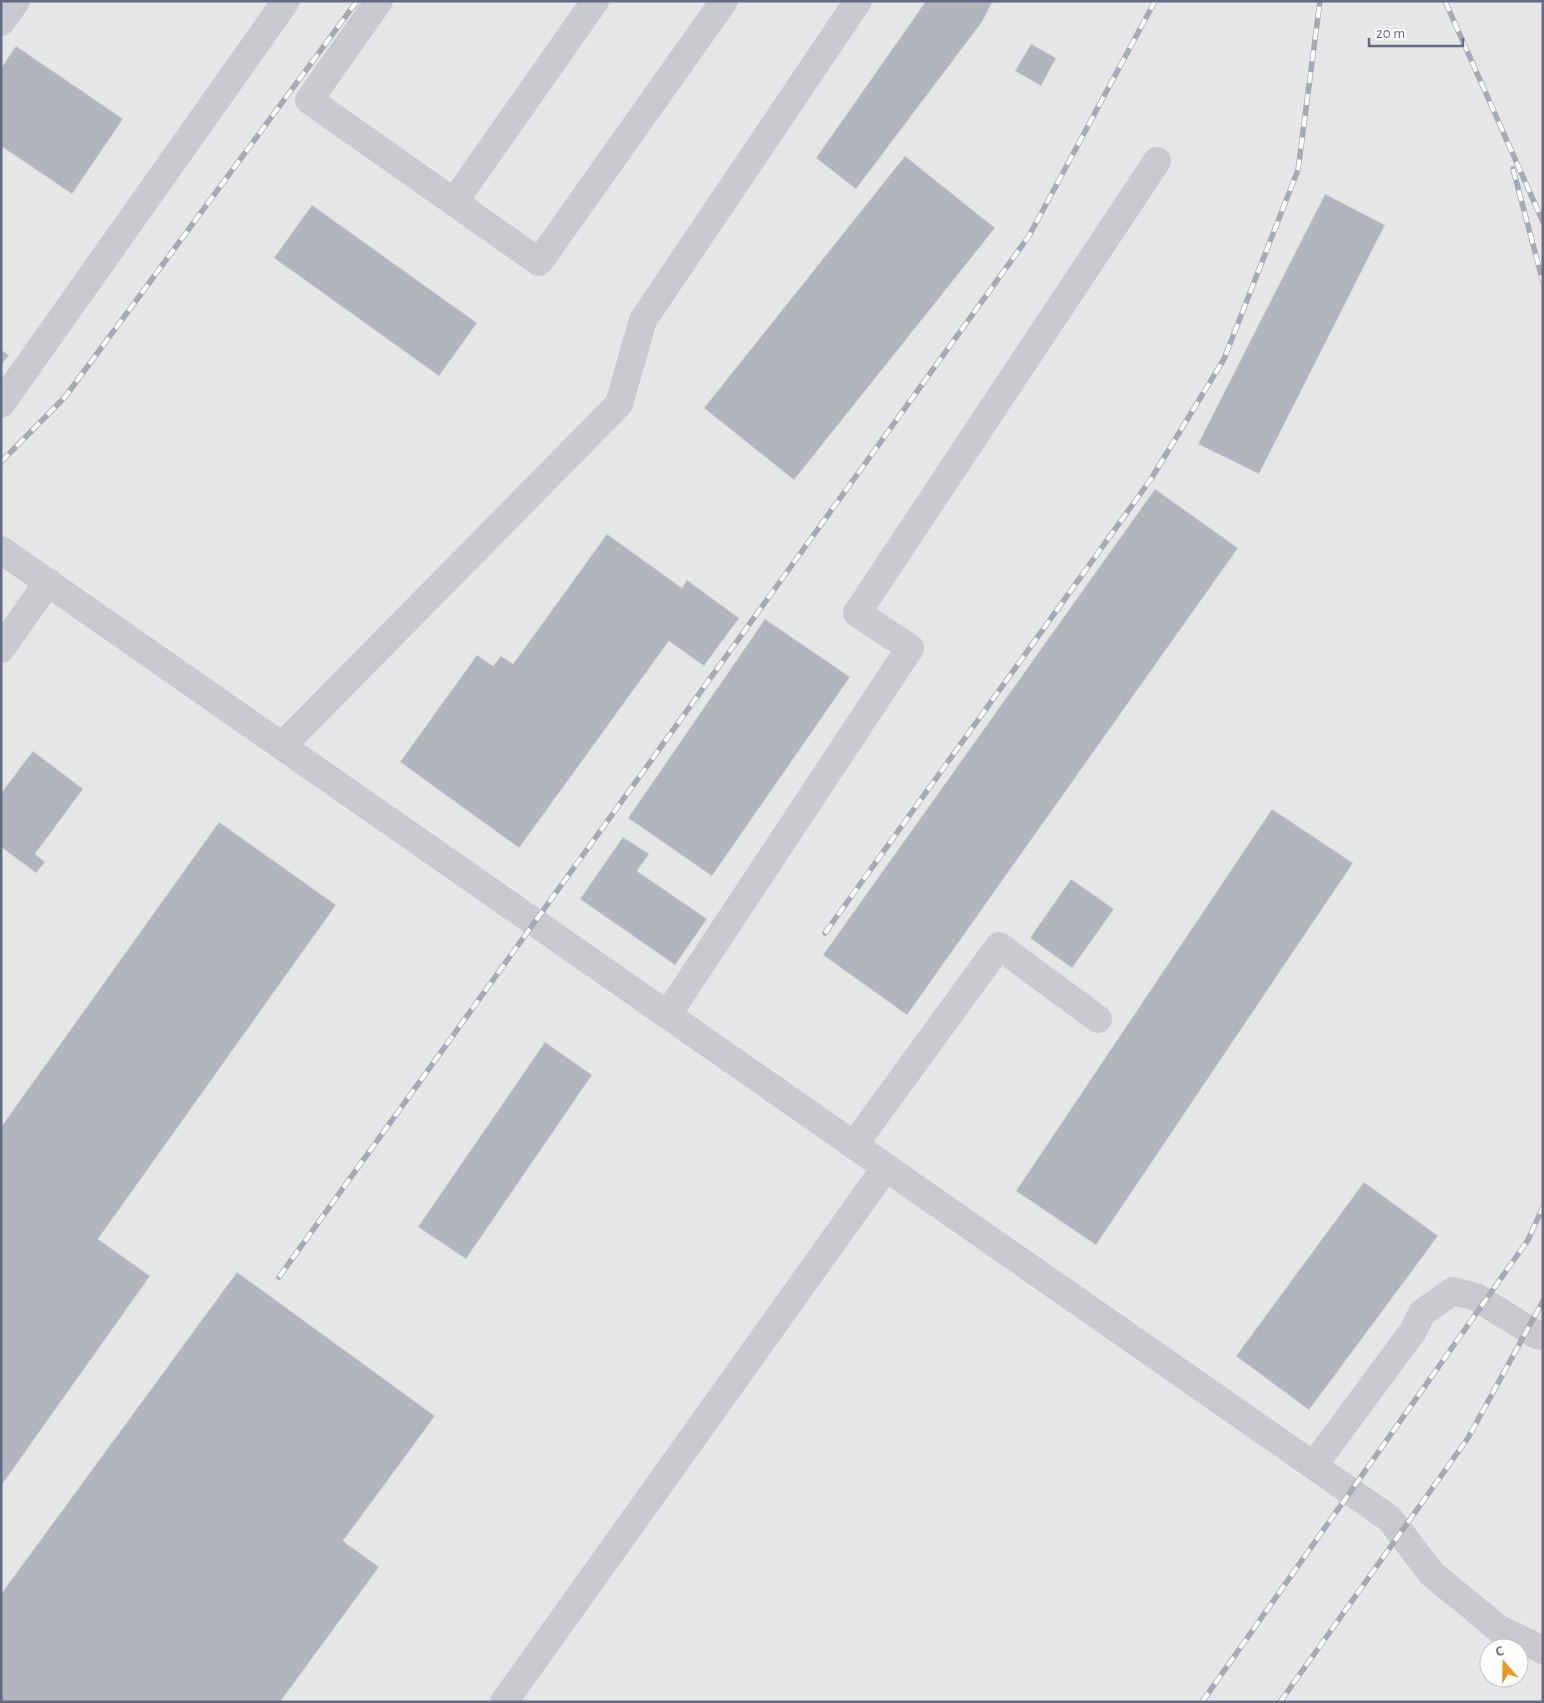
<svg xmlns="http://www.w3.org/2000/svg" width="1544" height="1703" viewBox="0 0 1544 1703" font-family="'Alegreya Sans',sans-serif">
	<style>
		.built { fill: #e6e7e6; fill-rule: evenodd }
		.building { fill: #b3b5be; stroke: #d7d8d5 }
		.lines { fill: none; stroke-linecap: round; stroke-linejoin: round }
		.minor { stroke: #c9cacf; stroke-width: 28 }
		.rail-casing { stroke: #a8aab3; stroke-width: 5.5 }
		.rail { stroke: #fff; stroke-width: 4; stroke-dasharray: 11; stroke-linecap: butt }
	</style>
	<rect width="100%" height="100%" fill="#f5f6f3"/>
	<path class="built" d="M1,1H1543V1702H1ZM1489,1648H1519V1678H1489Z"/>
	<g class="building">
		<polygon points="926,1 993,1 982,22 856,189 816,158"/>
		<polygon points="1031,44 1056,58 1041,86 1015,71"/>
		<polygon points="16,46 123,119 72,194 1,146 1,68"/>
		<polygon points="905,156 995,228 794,480 704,408"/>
		<polygon points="1325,194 1385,225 1259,474 1198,444"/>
		<polygon points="312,205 477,323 439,376 274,258"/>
		<polygon points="1,350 9,355 1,365"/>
		<polygon points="1155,489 1238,548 907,1015 823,955"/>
		<polygon points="607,534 682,588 687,580 739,618 704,666 669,641 519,848 400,762 477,655 493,666 501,656 513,664"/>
		<polygon points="765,619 850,677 712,876 628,818"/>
		<polygon points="33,751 83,789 35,854 45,862 36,873 1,847 1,793"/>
		<polygon points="1272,809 1353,863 1096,1245 1016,1191"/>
		<polygon points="219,822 336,905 98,1239 150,1276 1,1486 1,1127"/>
		<polygon points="623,837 649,854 637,871 707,919 675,965 580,899"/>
		<polygon points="1071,879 1114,909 1072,968 1030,938"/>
		<polygon points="545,1042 592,1075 466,1259 418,1227"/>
		<polygon points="1364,1182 1438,1236 1309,1410 1236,1356"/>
		<polygon points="237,1272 435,1416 343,1541 379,1567 280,1702 1,1702 1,1594"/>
	</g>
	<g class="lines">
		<g class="minor">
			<polyline points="379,1 309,100 539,262 724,1"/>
			<polyline points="1,22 16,1"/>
			<polyline points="454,202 595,1"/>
			<polyline points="1,404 286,1"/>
			<polyline points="1,550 1390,1519 1432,1574 1499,1629 1543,1650"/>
			<polyline points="1,649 48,582"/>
			<polyline points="282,746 619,404 643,320 858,1"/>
			<polyline points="668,1014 910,648 857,613 1157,161"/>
			<polyline points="854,1145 999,946 1098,1019"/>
			<polyline points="1314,1465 1413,1331 1422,1313 1453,1291 1476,1297 1537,1335 1543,1336"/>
			<polyline points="504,1702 886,1167"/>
		</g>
		<g class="rail-casing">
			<g id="rail">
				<polyline points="1445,1 1543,222"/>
				<polyline points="1513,169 1543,282"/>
				<polyline points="1,462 65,397 357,1"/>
				<polyline points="825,933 1151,479 1224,359 1298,170 1320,1"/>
				<polyline points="279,1277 1029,236 1155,1"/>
				<polyline points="1202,1702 1528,1240 1543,1207"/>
				<polyline points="1280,1702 1468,1438 1543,1301"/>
			</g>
		</g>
		<use href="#rail" class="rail"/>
	</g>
	<rect width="1544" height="1703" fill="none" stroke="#646a85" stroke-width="5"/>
	<g transform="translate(1504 1663) rotate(340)"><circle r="24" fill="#ffffff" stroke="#c1c3ce"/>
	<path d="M0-4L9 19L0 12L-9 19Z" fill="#e99b20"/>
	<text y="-8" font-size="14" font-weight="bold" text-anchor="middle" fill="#646a85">С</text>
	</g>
	<path d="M1369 38v8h94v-8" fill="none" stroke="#646a85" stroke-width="2.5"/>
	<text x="1376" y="38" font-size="15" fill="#646a85" stroke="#ffffff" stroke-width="4" paint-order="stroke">20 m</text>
</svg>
